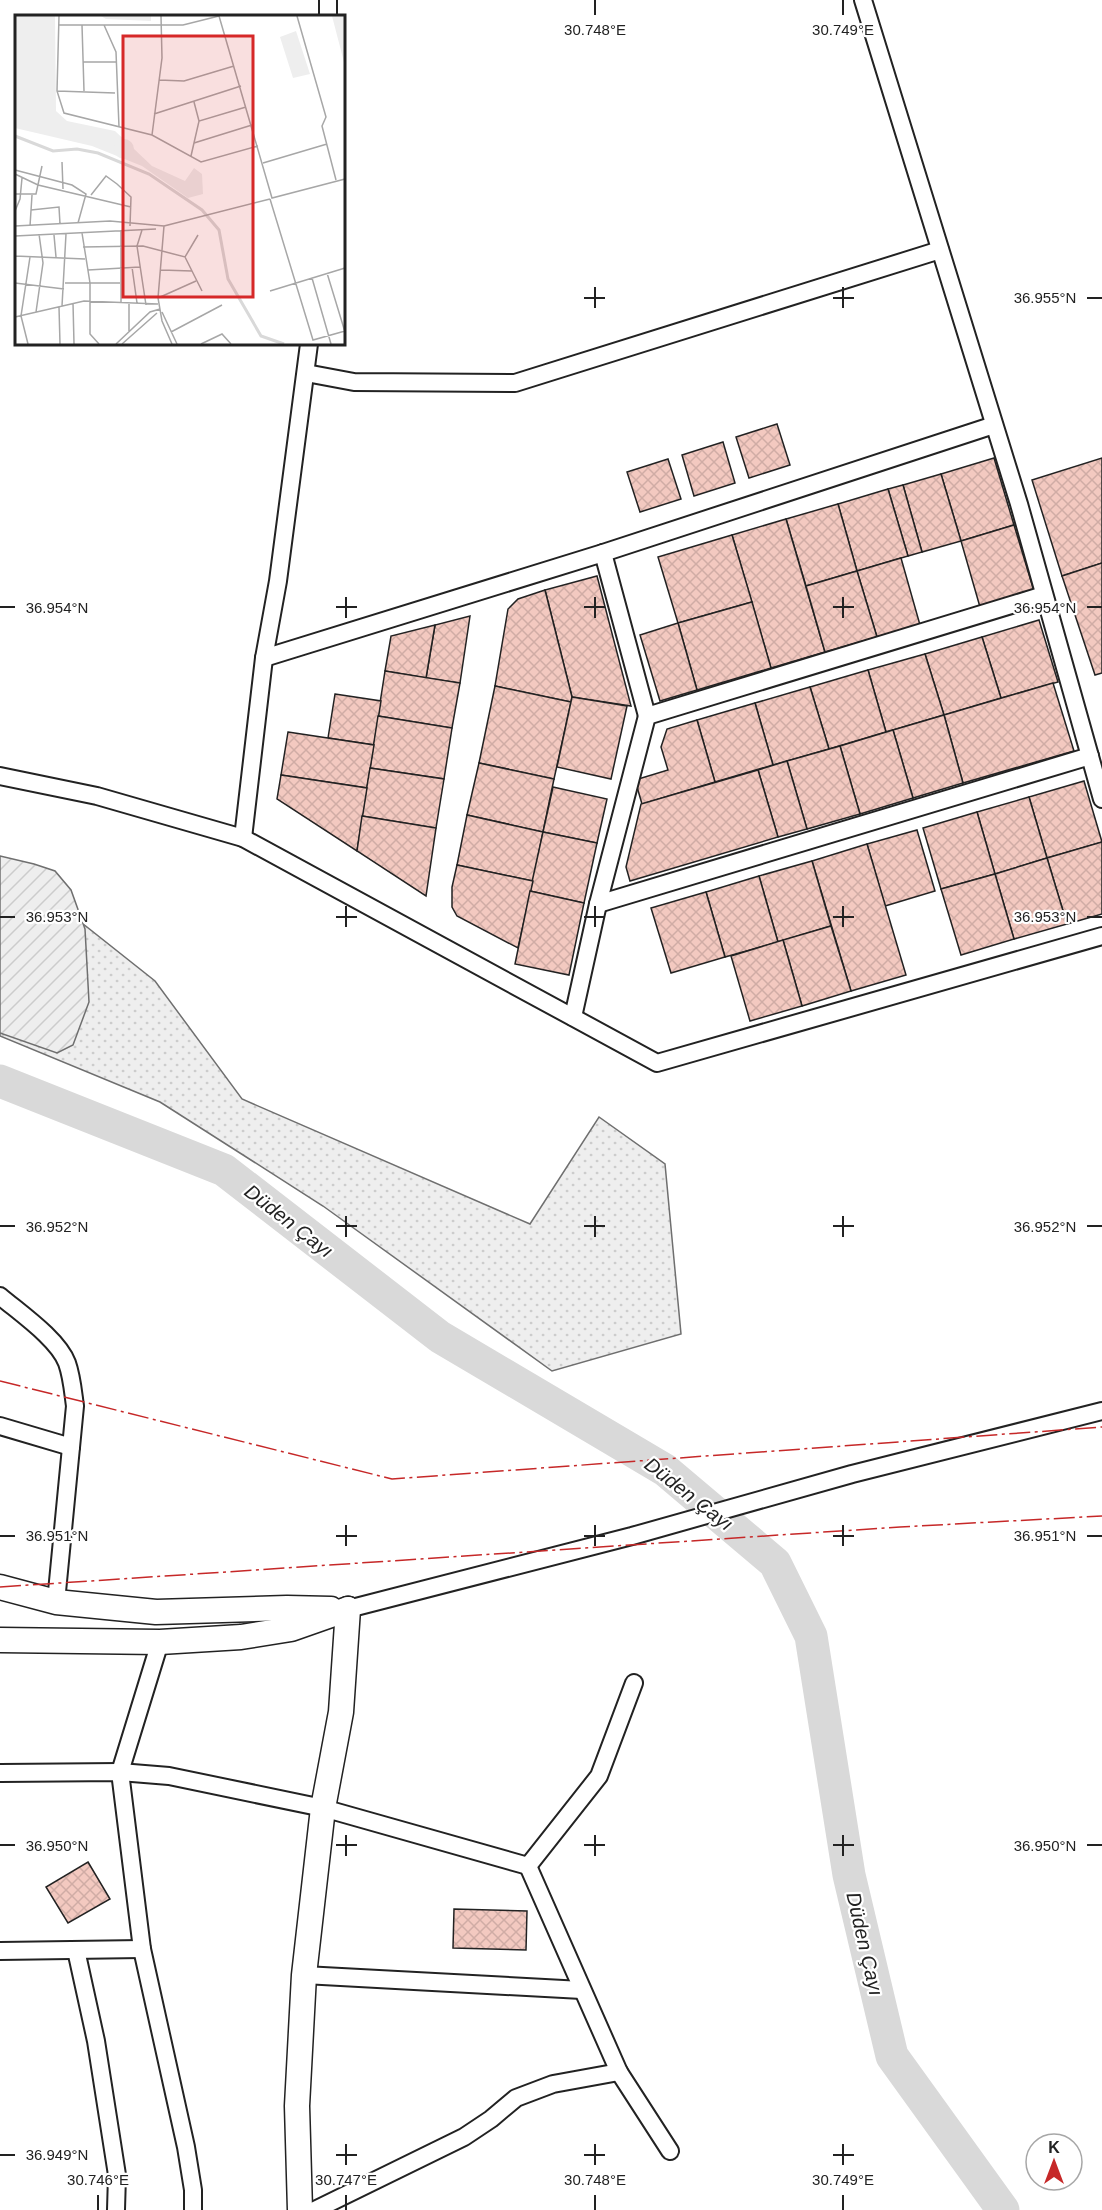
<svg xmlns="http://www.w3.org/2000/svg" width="1102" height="2210" viewBox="0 0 1102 2210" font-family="Helvetica,sans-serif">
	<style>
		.grass { fill: url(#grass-dots); stroke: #6f6f6f; stroke-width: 1.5 }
		.garden { fill: url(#garden-furrows); stroke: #6f6f6f; stroke-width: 1.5 }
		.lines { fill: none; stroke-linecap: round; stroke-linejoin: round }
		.river { stroke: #d9d9d9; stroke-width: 33 }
		.building { fill: url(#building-cross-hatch); stroke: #222; stroke-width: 1.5 }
		.minor-casing { stroke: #222; stroke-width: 20 }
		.secondary-casing { stroke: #222; stroke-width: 27 }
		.minor { stroke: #fff; stroke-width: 16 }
		.secondary { stroke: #fff; stroke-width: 24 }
		.power { stroke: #c62828; stroke-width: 1.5; stroke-dasharray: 21 4.5 3 4.5; stroke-linecap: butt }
		.ticks { fill: none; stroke: #222; stroke-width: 2 }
		.labels { text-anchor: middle; stroke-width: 4.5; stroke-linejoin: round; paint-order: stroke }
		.water-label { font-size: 20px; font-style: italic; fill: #222; stroke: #fff }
		.inset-river { fill: none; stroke: #d9d9d9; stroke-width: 3 }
		.inset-road { fill: none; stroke: #a7a7a7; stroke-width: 1.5 }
		.view { fill: #d62828; fill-opacity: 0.15; stroke: #d62828; stroke-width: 3 }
		.inset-edge { fill: none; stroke: #222; stroke-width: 3 }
		.ticks-label { font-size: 15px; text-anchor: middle; fill: #222; stroke: #fff; stroke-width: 4.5; stroke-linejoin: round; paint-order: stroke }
	</style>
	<defs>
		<pattern id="grass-dots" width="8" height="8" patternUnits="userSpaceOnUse" patternTransform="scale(1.5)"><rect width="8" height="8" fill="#eee"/><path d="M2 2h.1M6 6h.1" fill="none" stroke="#ccc" stroke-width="1.8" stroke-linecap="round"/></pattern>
		<pattern id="garden-furrows" width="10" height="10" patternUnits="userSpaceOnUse" patternTransform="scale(1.5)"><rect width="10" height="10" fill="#eee"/><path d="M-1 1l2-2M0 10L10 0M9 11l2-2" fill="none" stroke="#ccc"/></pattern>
		<pattern id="building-cross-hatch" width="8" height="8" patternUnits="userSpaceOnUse" patternTransform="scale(1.5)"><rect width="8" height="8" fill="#f3c9c0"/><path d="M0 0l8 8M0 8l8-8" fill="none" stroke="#d0aca5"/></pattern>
	</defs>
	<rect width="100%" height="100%" fill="#fff"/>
	<polygon class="grass" points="0,858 155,981 242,1099 530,1224 599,1117 665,1164 681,1334 552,1371 323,1206 160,1102 0,1036"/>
	<polygon class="garden" points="0,856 34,864 55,871 71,890 85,929 89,1002 73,1045 57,1053 0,1033"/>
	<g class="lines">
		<polyline class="river" points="0,1081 224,1170 440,1337 665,1470 775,1563 811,1636 849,1875 892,2056 1003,2210"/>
	</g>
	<g class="building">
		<polygon points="777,424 790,465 749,478 736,437"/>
		<polygon points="723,442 735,483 694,496 682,455"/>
		<polygon points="994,458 1014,525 961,541 941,474"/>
		<polygon points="1102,458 1102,563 1062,576 1032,480"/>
		<polygon points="668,459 681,499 640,512 627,472"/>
		<polygon points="941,474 961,541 922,552 903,485"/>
		<polygon points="903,485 922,552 908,556 888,489"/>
		<polygon points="888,489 908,556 857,571 838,504"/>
		<polygon points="838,504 857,571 806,586 786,519"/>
		<polygon points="786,519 825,652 771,668 732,535"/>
		<polygon points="1014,525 1034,591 980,607 961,541"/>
		<polygon points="732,535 752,602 678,623 658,557"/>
		<polygon points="901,558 920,625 877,637 857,571"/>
		<polygon points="1102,563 1102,673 1095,675 1062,576"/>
		<polygon points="857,571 877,637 825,652 806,586"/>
		<polygon points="597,576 631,706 572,697 545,590"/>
		<polygon points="545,590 572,697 571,702 495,686 508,609 518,599"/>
		<polygon points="752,602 771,668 697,690 678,623"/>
		<polygon points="470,616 460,683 426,678 435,625"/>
		<polygon points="1039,620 1058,682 1001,698 982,637"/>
		<polygon points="678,623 697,690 660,701 640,635"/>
		<polygon points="435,625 426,678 385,671 391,636"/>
		<polygon points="982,637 1001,698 944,715 925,654"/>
		<polygon points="925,654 944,715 886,732 868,670"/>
		<polygon points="868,670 886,732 829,749 810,687"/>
		<polygon points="385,671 460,683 452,728 378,716"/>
		<polygon points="1053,683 1074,751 963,783 944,715"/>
		<polygon points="495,686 571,702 554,779 479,763"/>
		<polygon points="810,687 829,749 773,765 755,703"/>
		<polygon points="335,694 381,701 374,745 328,738"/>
		<polygon points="572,697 627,706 611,779 557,767"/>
		<polygon points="755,703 773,765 715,782 697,720"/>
		<polygon points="944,715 963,783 913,798 893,730"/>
		<polygon points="378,716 452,728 444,779 370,768"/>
		<polygon points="697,720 715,782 642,804 635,780 668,770 661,747 667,729"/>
		<polygon points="893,730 913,798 860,814 840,746"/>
		<polygon points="288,732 374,745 367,788 281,775"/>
		<polygon points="840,746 860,814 807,829 787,761"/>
		<polygon points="787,761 807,829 778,837 758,770"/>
		<polygon points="479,763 554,779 543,832 467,815"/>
		<polygon points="370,768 444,779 436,828 362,816"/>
		<polygon points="758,770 778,837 630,881 626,867 641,804"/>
		<polygon points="281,775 367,788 357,851 277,799"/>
		<polygon points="1084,781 1102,842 1047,858 1029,797"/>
		<polygon points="553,787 607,799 597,843 543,832"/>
		<polygon points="1029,797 1047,858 995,874 977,812"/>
		<polygon points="977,812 995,874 941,889 923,828"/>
		<polygon points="467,815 543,832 533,881 457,865"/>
		<polygon points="362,816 436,828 426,896 357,851"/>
		<polygon points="917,830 935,891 885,906 867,844"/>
		<polygon points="543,832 597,843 584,903 530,891"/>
		<polygon points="1102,842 1102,914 1067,924 1047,858"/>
		<polygon points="867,844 906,975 851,991 812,861"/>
		<polygon points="1047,858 1067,924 1014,939 995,874"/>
		<polygon points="812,861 831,926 778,942 759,876"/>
		<polygon points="457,865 533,881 518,948 457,916 452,907 452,887"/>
		<polygon points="995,874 1014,939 961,955 941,889"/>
		<polygon points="759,876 778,942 725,957 706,892"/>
		<polygon points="530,891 584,903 569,975 515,964"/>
		<polygon points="706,892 725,957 671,973 651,908"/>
		<polygon points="831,926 851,991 802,1006 783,940"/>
		<polygon points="783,940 802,1006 750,1021 731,956"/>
		<polygon points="88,1862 110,1899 68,1923 46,1887"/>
		<polygon points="454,1909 527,1911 526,1950 453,1948"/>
	</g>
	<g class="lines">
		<g class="minor-casing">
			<g id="minor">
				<polyline points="863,0 1019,504 1102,799"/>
				<polyline points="328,16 328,0"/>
				<polyline points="306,373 354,382 515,383 940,250"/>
				<polyline points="603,553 647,716"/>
				<polyline points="264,658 603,553 994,425"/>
				<polyline points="0,776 97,796 243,838 657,1063 1102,936"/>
				<polyline points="243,838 264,658 278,581 309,344"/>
				<polyline points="598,904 1090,756"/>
				<polyline points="573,1017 598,904 647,716 1044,595"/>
				<path d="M0,1296C20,1313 58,1339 67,1363C72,1377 73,1392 75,1406L56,1602"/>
				<polyline points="0,1426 71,1447"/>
				<polyline points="348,1609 632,1536 852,1474 1102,1411"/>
				<polyline points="160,1642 120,1772 142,1949 186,2147 193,2190 193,2210"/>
				<polyline points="0,1773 120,1772 169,1776 323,1808 528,1866 599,1776 634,1683"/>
				<polyline points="528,1866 619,2072 670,2151"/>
				<polyline points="76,1950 96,2041 117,2175 116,2210"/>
				<polyline points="0,1951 142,1949"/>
				<polyline points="304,1975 582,1990"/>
				<polyline points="315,2210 464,2137 491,2119 516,2098 553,2084 619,2072"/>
			</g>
		</g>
		<g class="secondary-casing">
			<g id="secondary">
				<polyline points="0,1587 56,1602 156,1612 287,1608 331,1609"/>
				<polyline points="0,1640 160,1642 241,1637 291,1629 348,1609"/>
				<polyline points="300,2210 297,2106 304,1975 323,1808 341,1712 348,1609"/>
			</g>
		</g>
		<use href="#minor" class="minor"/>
		<use href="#secondary" class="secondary"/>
		<g class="power">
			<polyline points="0,1381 392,1479 1102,1427"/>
			<polyline points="0,1587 900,1527 1102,1516"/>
		</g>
	</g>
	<path class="ticks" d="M595,0V15M843,0V15M595,287V308M843,287V308M584,298H605M833,298H854M1087,298H1102M346,597V618M595,597V618M843,597V618M0,607H15M336,607H357M584,607H605M833,607H854M1087,607H1102M346,906V927M595,906V927M843,906V927M0,917H15M336,917H357M584,917H605M833,917H854M1087,917H1102M346,1216V1237M595,1216V1237M843,1216V1237M0,1226H15M336,1226H357M584,1226H605M833,1226H854M1087,1226H1102M346,1525V1546M595,1525V1546M843,1525V1546M0,1536H15M336,1536H357M584,1536H605M833,1536H854M1087,1536H1102M346,1835V1856M595,1835V1856M843,1835V1856M0,1845H15M336,1845H357M584,1845H605M833,1845H854M1087,1845H1102M346,2144V2165M595,2144V2165M843,2144V2165M0,2155H15M336,2155H357M584,2155H605M833,2155H854M98,2195V2210M346,2195V2210M595,2195V2210M843,2195V2210"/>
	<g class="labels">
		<g class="water-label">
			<text transform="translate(289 1221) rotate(38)" y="7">Düden Çayı</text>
			<text transform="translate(689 1494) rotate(38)" y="7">Düden Çayı</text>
			<text transform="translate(865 1944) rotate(77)" y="7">Düden Çayı</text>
		</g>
	</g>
	<g transform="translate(15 15)">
		<rect width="330" height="330" fill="#fff"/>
		<path d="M0,1H40L41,96L52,106L100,116L137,151L170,166L179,153L187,159L188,179L173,183L127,151L77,131L0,113ZM86,1H136V6L91,4ZM317,1H330V51ZM281,16L295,59L278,63L265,22Z" fill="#eee"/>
		<path d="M99 134a10 10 0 1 1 20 0a10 10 0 1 1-20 0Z" fill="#eee"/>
		<path class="inset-river" d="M0,121L38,136L62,134L83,138L134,159L187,195L204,215L213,264L246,321L269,329"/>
		<path class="inset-road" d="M44,1L42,76L49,98L137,120L186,147L243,131M204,1L257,183L330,164M282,1L311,102L307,111L321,165M44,10H168L204,1M67,10L69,76M89,10L101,37L104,112M68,47H102M144,65L169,66L219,51M42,76L100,78M179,87L184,106M139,99L226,71M137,120L147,43L146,1M179,128L237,110M176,141L184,106L231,92M47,147L48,174M248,148L312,129M0,155L57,170L71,179L63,208M0,159L23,170L116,192M0,179H21L27,151M76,180L91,161L102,169L116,182L115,211M255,184L298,325L330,316M16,195L44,192L45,209M0,196L5,184L7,163M0,211L95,206L149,211M15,211L17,180M149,211L255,184M149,211L143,283L147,306L157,329M127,215L122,231L131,290M67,218L75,268V319L84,329M39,220L41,242M0,221L141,214M68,232L128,231L170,242L183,220M0,241L70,244M170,242L187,276M0,243V221M117,252L122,288M73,255L125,252M146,255L177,256M312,258L330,317M297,263L316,329M0,268L49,274M50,268H105M255,276L330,253M143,283L181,266M58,288L59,329M106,288V215M114,288V316M47,291L51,219M44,292L45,329M21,297L28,248L24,219M147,297L162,329M0,302L69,286L143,289M156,317L207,290M13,329L6,301L15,242M101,329L135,297L145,294M107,329L142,298M186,329L207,319L216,329"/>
		<path class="view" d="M108,21H238V282H108Z"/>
		<rect width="330" height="330" class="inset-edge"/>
	</g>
	<g class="ticks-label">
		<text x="595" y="35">30.748°E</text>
		<text x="843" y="35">30.749°E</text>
		<text x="1045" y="303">36.955°N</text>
		<text x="57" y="613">36.954°N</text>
		<text x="1045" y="613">36.954°N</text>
		<text x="57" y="922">36.953°N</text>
		<text x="1045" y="922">36.953°N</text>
		<text x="57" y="1232">36.952°N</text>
		<text x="1045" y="1232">36.952°N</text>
		<text x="57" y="1541">36.951°N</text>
		<text x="1045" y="1541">36.951°N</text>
		<text x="57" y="1851">36.950°N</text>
		<text x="1045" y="1851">36.950°N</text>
		<text x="57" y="2160">36.949°N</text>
		<text x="98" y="2185">30.746°E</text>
		<text x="346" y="2185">30.747°E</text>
		<text x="595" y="2185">30.748°E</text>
		<text x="843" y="2185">30.749°E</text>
	</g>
	<g transform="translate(1054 2162)"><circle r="28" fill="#ffffff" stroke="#a7a7a7" stroke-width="1.5"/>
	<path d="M0-4.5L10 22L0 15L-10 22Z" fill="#c62828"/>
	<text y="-9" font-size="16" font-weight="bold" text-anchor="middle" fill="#222222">K</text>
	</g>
</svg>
